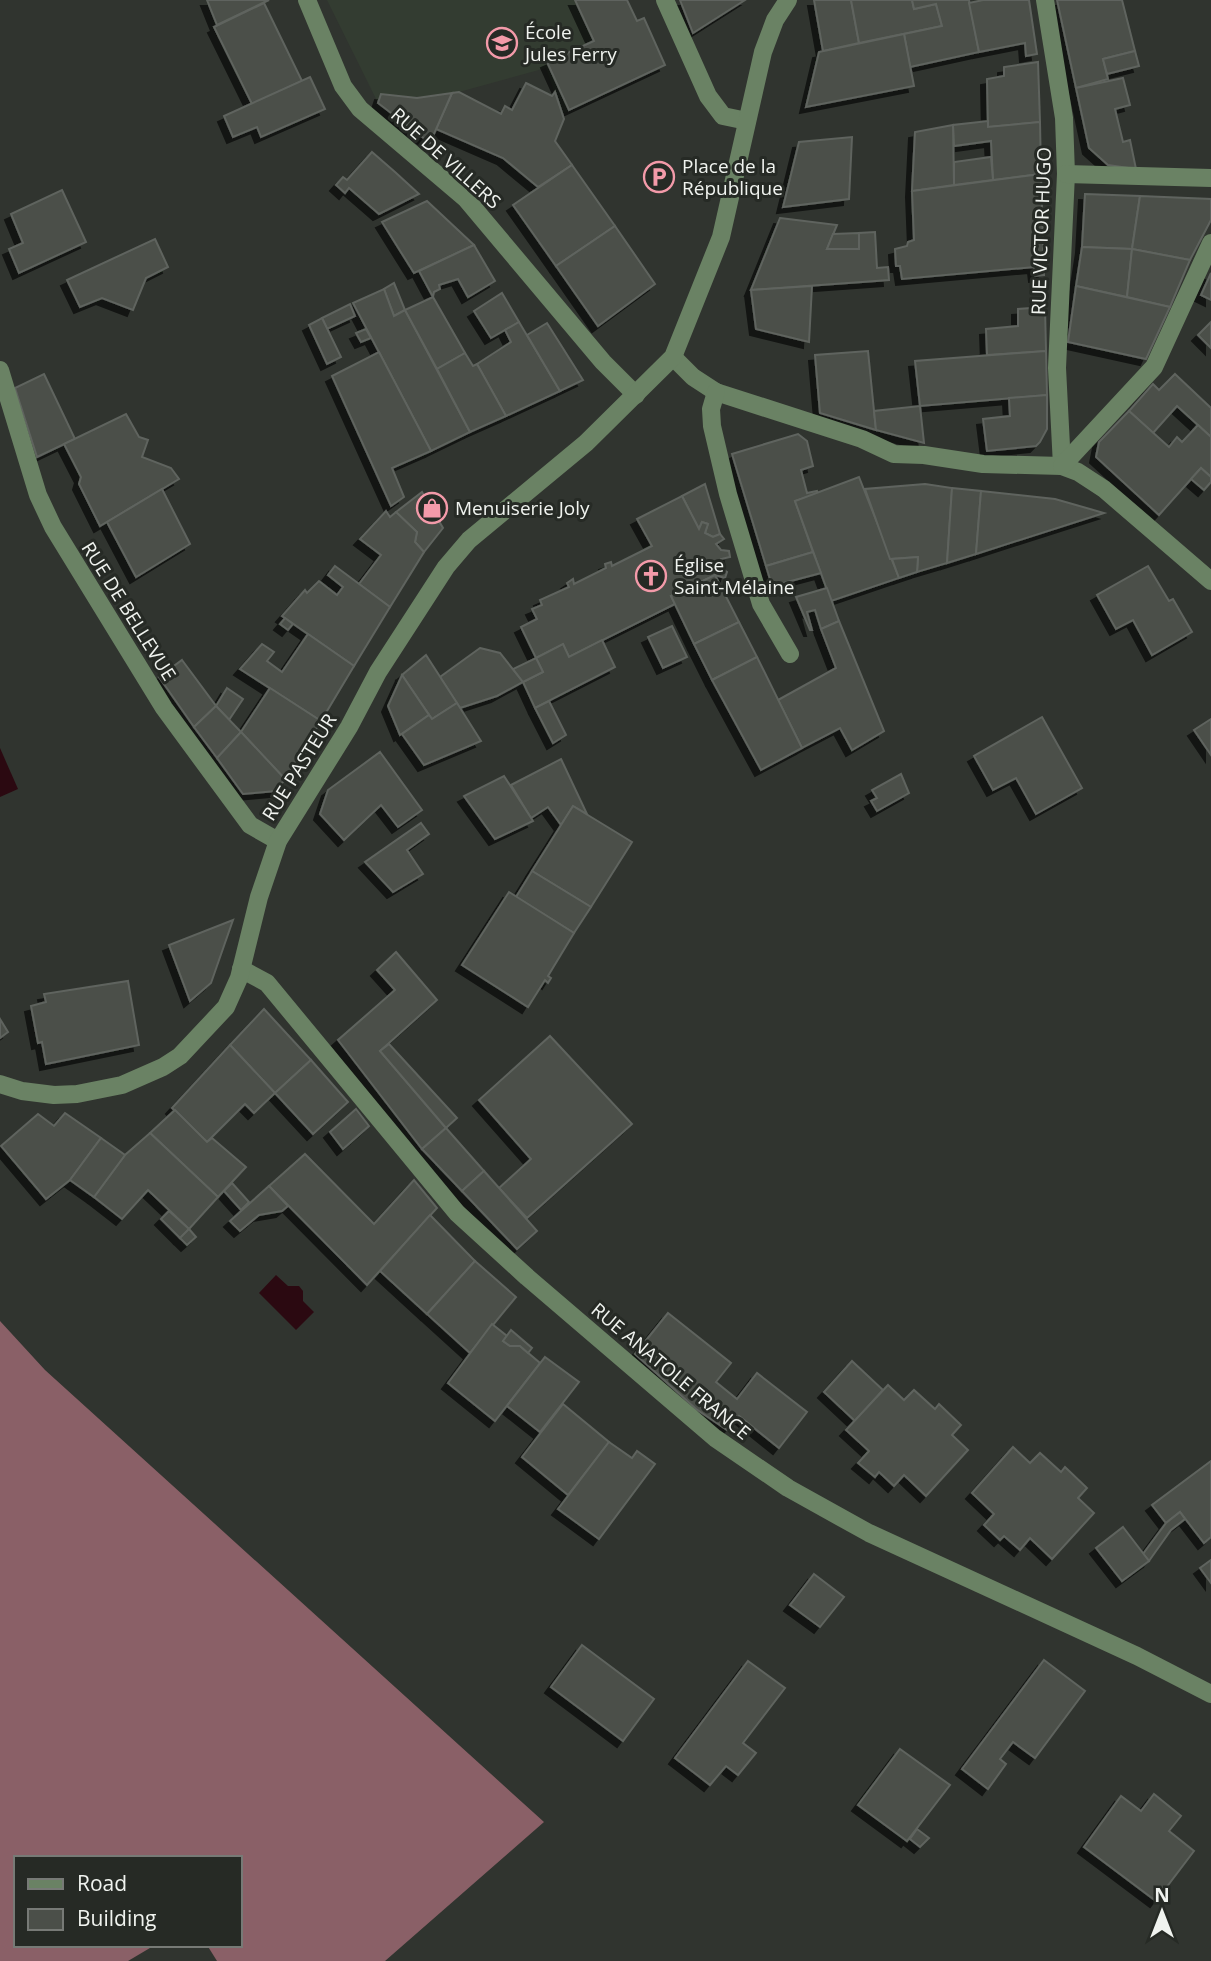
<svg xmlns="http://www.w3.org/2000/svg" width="1211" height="1961" viewBox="0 0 1211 1961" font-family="'Open Sans',sans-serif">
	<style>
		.built { fill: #333c31 }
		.forest { fill: #8a6067 }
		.water { fill: #2b0911 }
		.building { fill: #4b4f49; stroke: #5f645e; stroke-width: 2; filter: url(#shadow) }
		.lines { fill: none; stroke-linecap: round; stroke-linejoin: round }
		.minor { stroke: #6a8264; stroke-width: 18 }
		.labels { text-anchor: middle; stroke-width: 6; stroke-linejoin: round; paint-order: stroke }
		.poi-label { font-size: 19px; fill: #f0f3ef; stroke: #262a25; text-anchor: start }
		.street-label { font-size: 19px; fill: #f0f3ef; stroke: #262a25 }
	</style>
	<defs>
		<filter id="shadow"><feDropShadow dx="-6" dy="6" stdDeviation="0" flood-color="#0009"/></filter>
	</defs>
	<rect width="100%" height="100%" fill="#30342f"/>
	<polygon class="built" points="327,0 627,0 636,20 644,18 665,65 562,114 546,68 459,92 417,98 382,94 378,103"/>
	<polygon class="forest" points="0,1321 45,1370 544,1822 385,1961 217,1961 207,1945 240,1945 240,1858 16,1858 16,1945 155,1945 128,1961 0,1961"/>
	<g class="water">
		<polygon points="0,748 18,789 0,797"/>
		<polygon points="276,1275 288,1286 299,1286 303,1291 303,1301 314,1312 296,1330 259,1293"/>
	</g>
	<g class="building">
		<polygon points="207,0 269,0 217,25"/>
		<polygon points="575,0 627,0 637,21 644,18 665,65 569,110 547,62 594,41"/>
		<polygon points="680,0 745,0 693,33"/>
		<polygon points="814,0 851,0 859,43 823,51"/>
		<polygon points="851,0 912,0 914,9 936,4 942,26 859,43"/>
		<polygon points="912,0 969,0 979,52 910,67 904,34 942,26 936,4 914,9"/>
		<polygon points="983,0 1029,0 1037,54 1026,56 1025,43 979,52 969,3"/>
		<polygon points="1057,0 1122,0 1135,51 1103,59 1108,79 1076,88"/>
		<polygon points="264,3 302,81 252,104 214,27"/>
		<polygon points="904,34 914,86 806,107 819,52"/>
		<polygon points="1135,51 1139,66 1107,74 1103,59"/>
		<polygon points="1038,62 1040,122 988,127 987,79 1004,76 1004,67"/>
		<polygon points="310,77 325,109 261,137 257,127 233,137 224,116"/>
		<polygon points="1123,78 1130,105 1115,109 1123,142 1130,140 1136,169 1108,165 1089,148 1076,88"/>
		<polygon points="526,83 552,96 555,92 564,119 555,141 572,165 538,187 503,158 436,129 452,93 459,92 501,114 505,106 512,110"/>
		<polygon points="452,93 430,143 378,103 381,94 417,98"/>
		<polygon points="988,121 988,127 1040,122 1041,174 993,180 991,141 954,146 953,125"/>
		<polygon points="953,125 954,185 912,191 915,132"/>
		<polygon points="852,137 849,199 783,207 799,142"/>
		<polygon points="372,152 395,172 419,194 379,214 349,188 345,193 336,185 343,177 347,180"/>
		<polygon points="991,157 993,180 954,185 954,162"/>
		<polygon points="572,165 615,226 556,266 513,205"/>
		<polygon points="1041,174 1044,275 1035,276 1034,267 902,279 900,266 896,266 895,249 907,246 908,242 914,240 912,191"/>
		<polygon points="62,190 86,242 19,273 9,249 23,243 11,214"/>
		<polygon points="1085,194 1140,196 1132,249 1082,247"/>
		<polygon points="1140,196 1211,199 1211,220 1190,260 1132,249"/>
		<polygon points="427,201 474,245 414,273 382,222"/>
		<polygon points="780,218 837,225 827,249 859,249 859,233 875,232 877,268 888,267 889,280 751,290"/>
		<polygon points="615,226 655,284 598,326 556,266"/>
		<polygon points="859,233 859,249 827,249 833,234"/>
		<polygon points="155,239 168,267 146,278 133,310 102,298 80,307 67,280"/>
		<polygon points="474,245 495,281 468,297 458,279 439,285 440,289 434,292 433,297 419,271"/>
		<polygon points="1082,247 1132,249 1127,297 1076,286"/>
		<polygon points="1132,249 1190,260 1170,307 1127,297"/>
		<polygon points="1211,273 1211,300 1201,295"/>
		<polygon points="394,283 405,310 394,316 384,289"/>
		<polygon points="812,286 809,342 756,329 751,290"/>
		<polygon points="1076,286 1170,307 1146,359 1068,342"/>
		<polygon points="384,289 394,316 405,310 470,432 431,451 353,303"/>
		<polygon points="502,293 519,322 491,338 474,311"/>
		<polygon points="433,297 465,353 437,369 405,310"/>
		<polygon points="350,304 355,316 327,329 322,318"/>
		<polygon points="1045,307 1046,351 987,355 986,329 1018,326 1018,309"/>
		<polygon points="322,318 341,357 327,364 309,325"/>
		<polygon points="519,322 560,391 506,416 477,364 511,342 505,330"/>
		<polygon points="1211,322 1211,348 1198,335"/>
		<polygon points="547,323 583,380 560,391 527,335"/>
		<polygon points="366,329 371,338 361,342 356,333"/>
		<polygon points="868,351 874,411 876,430 820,413 815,355"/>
		<polygon points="1046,351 1047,395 920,406 915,361"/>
		<polygon points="379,352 431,451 392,468 404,497 391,506 332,376"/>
		<polygon points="465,353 473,366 477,364 506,416 470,432 437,369"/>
		<polygon points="44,374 75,439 37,457 15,388"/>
		<polygon points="1175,374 1211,408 1211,437 1177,406 1153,433 1129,411 1153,384 1159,390"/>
		<polygon points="1047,395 1047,429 1040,442 1036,446 987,451 983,419 1010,416 1009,398"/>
		<polygon points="920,406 924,443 876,430 874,411"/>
		<polygon points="1129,411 1169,447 1177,437 1182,442 1198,425 1211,437 1211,477 1201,468 1159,515 1096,457 1099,442"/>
		<polygon points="126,414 139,437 148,440 142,457 171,468 179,479 100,526 79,484 81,477 64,444"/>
		<polygon points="798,434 807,441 813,466 801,470 807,493 817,491 818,494 795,501 813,552 766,566 732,454"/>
		<polygon points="1201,468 1211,477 1211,482 1204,490 1191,479"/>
		<polygon points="859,477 899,578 831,601 795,501"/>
		<polygon points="705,484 720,534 713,537 705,533 708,524 702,522 699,529 682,496"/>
		<polygon points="925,484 952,488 947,563 917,572 918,557 890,559 865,489"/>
		<polygon points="952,488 981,491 976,554 947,563"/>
		<polygon points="162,489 190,544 136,577 107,522"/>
		<polygon points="981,491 1055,499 1104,513 976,554"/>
		<polygon points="422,492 443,528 424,552 415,542 417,532 396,512"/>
		<polygon points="682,496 699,529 702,522 708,524 705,533 713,537 720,534 724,539 716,544 721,550 729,551 730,557 721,559 721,568 727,572 725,578 715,575 671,596 675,604 569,657 563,644 536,658 521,627 537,619 532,609 542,605 540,600 569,587 567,583 573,579 574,584 606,568 605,564 611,562 612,566 652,546 637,519"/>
		<polygon points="386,511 390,517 396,512 417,532 415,542 424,552 390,607 359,584 381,555 360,539"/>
		<polygon points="813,552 821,573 772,586 766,566"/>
		<polygon points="918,557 917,572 899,578 892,559"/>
		<polygon points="335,566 390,607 354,666 282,616 305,590 307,593 319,581 337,595 343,587 328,575"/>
		<polygon points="1148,566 1169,601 1173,599 1192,632 1152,655 1133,620 1116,629 1097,595"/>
		<polygon points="715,575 739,622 694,644 671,596"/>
		<polygon points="827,588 839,621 821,629 815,610 807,612 812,630 810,630 796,597"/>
		<polygon points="285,618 293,624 288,630 280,624"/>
		<polygon points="839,621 884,731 852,750 840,728 802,748 778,700 836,668 821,629"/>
		<polygon points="739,622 757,657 712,680 694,644"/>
		<polygon points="672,626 687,657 663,668 648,637"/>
		<polygon points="308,634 354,666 321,721 240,669 262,644 274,652 267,661 282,672"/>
		<polygon points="602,640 615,667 535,708 523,682 543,672 536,658 563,644 569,657"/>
		<polygon points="480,648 500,653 523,682 497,696 460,708 440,677"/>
		<polygon points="426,655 457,703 432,719 402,675"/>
		<polygon points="757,657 802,748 761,770 712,680"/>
		<polygon points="536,658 543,672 523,682 513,669"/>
		<polygon points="182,660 216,706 194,727 159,677"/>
		<polygon points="402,675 429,715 400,735 388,706"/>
		<polygon points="227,688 243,699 229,720 216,706"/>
		<polygon points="270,688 321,721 285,779 241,732"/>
		<polygon points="549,701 566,735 553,743 535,708"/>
		<polygon points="457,703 481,741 424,765 402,734 429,715 432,719"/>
		<polygon points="216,706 241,732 217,758 194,727"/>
		<polygon points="1042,717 1082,788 1036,814 1016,778 993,790 974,756"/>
		<polygon points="1211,719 1211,755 1194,730"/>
		<polygon points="241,732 285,779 276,791 243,794 217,758"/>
		<polygon points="380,752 422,810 398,827 381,805 344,840 320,814 328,790"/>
		<polygon points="561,759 587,814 573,806 561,825 548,807 531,818 511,785"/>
		<polygon points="901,774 909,793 877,811 871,801 877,798 872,790"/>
		<polygon points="504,776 533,821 495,839 464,796"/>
		<polygon points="573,806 632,842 591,907 532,871"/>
		<polygon points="421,823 429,834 407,850 423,874 393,892 365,862"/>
		<polygon points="532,871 591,907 574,933 516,897"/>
		<polygon points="509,892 574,933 548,976 551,978 548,983 545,980 528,1007 462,965"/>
		<polygon points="233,920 211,983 190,1001 169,945"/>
		<polygon points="396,952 437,1000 380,1051 446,1128 422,1149 338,1040 395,990 377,970"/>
		<polygon points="128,981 139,1045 46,1064 42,1042 38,1043 31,1006 46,1002 44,994"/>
		<polygon points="264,1009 311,1060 275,1093 230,1045"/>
		<polygon points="0,1019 8,1032 0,1038"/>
		<polygon points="550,1036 632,1124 527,1218 499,1188 531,1159 479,1100"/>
		<polygon points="389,1044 457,1118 446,1128 380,1051"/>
		<polygon points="230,1045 275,1093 254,1113 245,1104 207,1142 172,1108"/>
		<polygon points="311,1060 348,1102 313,1134 275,1093"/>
		<polygon points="356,1109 369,1126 343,1149 330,1132"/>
		<polygon points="175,1110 207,1142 212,1138 246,1167 218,1197 150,1133"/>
		<polygon points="65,1113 101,1138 70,1180 46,1199 1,1146 38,1114 54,1126"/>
		<polygon points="446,1128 484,1171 462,1191 422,1149"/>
		<polygon points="150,1133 218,1197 189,1229 148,1190 122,1219 94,1197 125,1155"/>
		<polygon points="101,1138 125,1155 94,1197 70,1180"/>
		<polygon points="305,1154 374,1224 414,1180 437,1208 367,1285 269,1186"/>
		<polygon points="484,1171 537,1231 517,1249 462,1191"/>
		<polygon points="232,1183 249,1202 241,1210 224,1191"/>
		<polygon points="269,1186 288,1206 282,1211 259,1215 240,1231 230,1221"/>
		<polygon points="169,1211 189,1229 180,1238 161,1219"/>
		<polygon points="430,1215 475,1261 427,1314 380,1271"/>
		<polygon points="189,1229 196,1237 187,1245 180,1238"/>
		<polygon points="475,1261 516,1297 470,1353 427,1314"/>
		<polygon points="668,1313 731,1363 716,1382 737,1399 757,1373 807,1412 779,1448 739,1416 727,1430 696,1409 635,1354"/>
		<polygon points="492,1324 507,1336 503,1341 510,1346 520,1346 540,1363 495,1421 448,1383"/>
		<polygon points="511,1330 532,1348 528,1353 520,1346 510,1346 503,1341"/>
		<polygon points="545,1357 579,1382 540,1432 507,1406"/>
		<polygon points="852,1361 883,1390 855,1421 824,1392"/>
		<polygon points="888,1385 904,1400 914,1390 935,1409 939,1404 961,1425 952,1435 968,1450 926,1496 904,1475 894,1486 879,1472 875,1477 858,1463 869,1451 846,1430"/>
		<polygon points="563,1404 609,1442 568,1495 522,1457"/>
		<polygon points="609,1442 632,1458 637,1451 655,1464 599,1539 558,1509"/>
		<polygon points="1013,1447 1030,1463 1040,1453 1061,1472 1065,1467 1087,1488 1078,1498 1094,1513 1052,1559 1030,1538 1020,1550 1004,1536 1000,1540 984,1525 994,1514 972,1493"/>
		<polygon points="1211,1461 1211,1537 1204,1543 1180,1512 1166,1523 1152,1505"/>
		<polygon points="1180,1512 1185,1519 1171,1530 1149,1561 1143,1554 1166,1523"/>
		<polygon points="1123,1527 1149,1561 1122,1581 1096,1548"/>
		<polygon points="1211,1560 1211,1583 1200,1568"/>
		<polygon points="814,1574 844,1597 820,1627 790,1605"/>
		<polygon points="582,1645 654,1699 623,1741 551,1687"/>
		<polygon points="1044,1660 1085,1691 1035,1758 1013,1742 1000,1759 1006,1764 988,1789 962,1769"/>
		<polygon points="748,1661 785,1688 743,1743 756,1753 738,1775 726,1766 710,1785 675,1758"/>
		<polygon points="900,1749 950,1785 907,1841 858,1805"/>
		<polygon points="1154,1794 1181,1816 1169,1831 1194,1851 1156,1901 1084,1847 1121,1796 1141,1811"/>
		<polygon points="917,1829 929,1838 920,1847 910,1839"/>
	</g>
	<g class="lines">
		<g class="minor">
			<polyline points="307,0 343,86 360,109 466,199 603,362 636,395"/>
			<polyline points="665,0 708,96 723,116 747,121"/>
			<polyline points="1045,0 1064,118 1066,174 1057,368 1062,466"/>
			<polyline points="1066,174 1211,178"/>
			<polyline points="673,357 693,377 716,392 862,439 894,454 924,455 983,464 1062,466 1078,472 1104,489 1211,581"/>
			<polyline points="0,370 38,495 53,527 164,708 250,825 278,841"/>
			<polyline points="716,392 711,409 712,426 728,494 761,604 790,654"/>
			<polyline points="1062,466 1154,367 1211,243"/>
			<polyline points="241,969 267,983 457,1213 527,1277 715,1438 788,1488 869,1533 1137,1656 1211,1694"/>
			<polyline points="0,1084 22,1091 54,1095 77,1094 122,1085 163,1067 180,1056 226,1007 239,978 259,897 278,841 349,727 378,672 446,567 469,540 586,443 673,357 721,237 763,52 775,20 788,0"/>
		</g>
	</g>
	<defs>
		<g id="school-ring" transform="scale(1.575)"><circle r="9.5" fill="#262a25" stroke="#f39aa9" stroke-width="1.5"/><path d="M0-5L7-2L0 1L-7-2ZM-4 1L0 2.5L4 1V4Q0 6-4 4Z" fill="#f39aa9"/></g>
		<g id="parking-ring" transform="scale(1.575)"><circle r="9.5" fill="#262a25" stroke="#f39aa9" stroke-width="1.5"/><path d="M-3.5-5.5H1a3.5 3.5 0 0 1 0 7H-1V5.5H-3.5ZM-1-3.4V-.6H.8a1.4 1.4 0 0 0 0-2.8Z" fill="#f39aa9"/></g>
		<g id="shop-ring" transform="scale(1.575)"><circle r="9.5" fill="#262a25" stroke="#f39aa9" stroke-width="1.5"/><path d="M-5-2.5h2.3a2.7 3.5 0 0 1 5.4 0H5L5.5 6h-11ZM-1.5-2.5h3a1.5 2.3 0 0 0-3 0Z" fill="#f39aa9"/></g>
		<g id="church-ring" transform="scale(1.575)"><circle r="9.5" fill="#262a25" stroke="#f39aa9" stroke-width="1.5"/><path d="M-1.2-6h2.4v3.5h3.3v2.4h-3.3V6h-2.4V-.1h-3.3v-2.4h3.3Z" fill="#f39aa9"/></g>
	</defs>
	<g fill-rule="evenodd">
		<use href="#school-ring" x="502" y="43"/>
		<use href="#parking-ring" x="659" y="177"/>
		<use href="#shop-ring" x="432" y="508"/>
		<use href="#church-ring" x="651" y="576"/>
	</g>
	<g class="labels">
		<g class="poi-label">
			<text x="525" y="39">École<tspan x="525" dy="22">Jules Ferry</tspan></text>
			<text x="682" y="173">Place de la<tspan x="682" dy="22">République</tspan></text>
			<text x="455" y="515">Menuiserie Joly</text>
			<text x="674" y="572">Église<tspan x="674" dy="22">Saint-Mélaine</tspan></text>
		</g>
		<g class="street-label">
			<text transform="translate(446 158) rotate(42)" y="7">RUE DE VILLERS</text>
			<text transform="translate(1041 231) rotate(-88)" y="7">RUE VICTOR HUGO</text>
			<text transform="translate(129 611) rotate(58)" y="7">RUE DE BELLEVUE</text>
			<text transform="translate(299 767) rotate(-58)" y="7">RUE PASTEUR</text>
			<text transform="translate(671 1371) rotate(40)" y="7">RUE ANATOLE FRANCE</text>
		</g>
	</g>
	<rect x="14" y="1856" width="228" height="91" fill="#262a25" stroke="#777a76" stroke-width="2"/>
	<rect x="28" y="1879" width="35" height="10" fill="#6a8264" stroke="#777a76" stroke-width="2"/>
	<text x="77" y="1891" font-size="21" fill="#f0f3ef">Road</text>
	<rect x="28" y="1909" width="35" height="21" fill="#4b4f49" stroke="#777a76" stroke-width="2"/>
	<text x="77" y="1926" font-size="21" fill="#f0f3ef">Building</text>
	<g transform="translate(1162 1912)" stroke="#262a25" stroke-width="5" paint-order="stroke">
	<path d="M0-5L12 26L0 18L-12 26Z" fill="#f0f3ef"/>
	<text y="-10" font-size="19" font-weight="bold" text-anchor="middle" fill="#f0f3ef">N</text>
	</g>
</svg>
